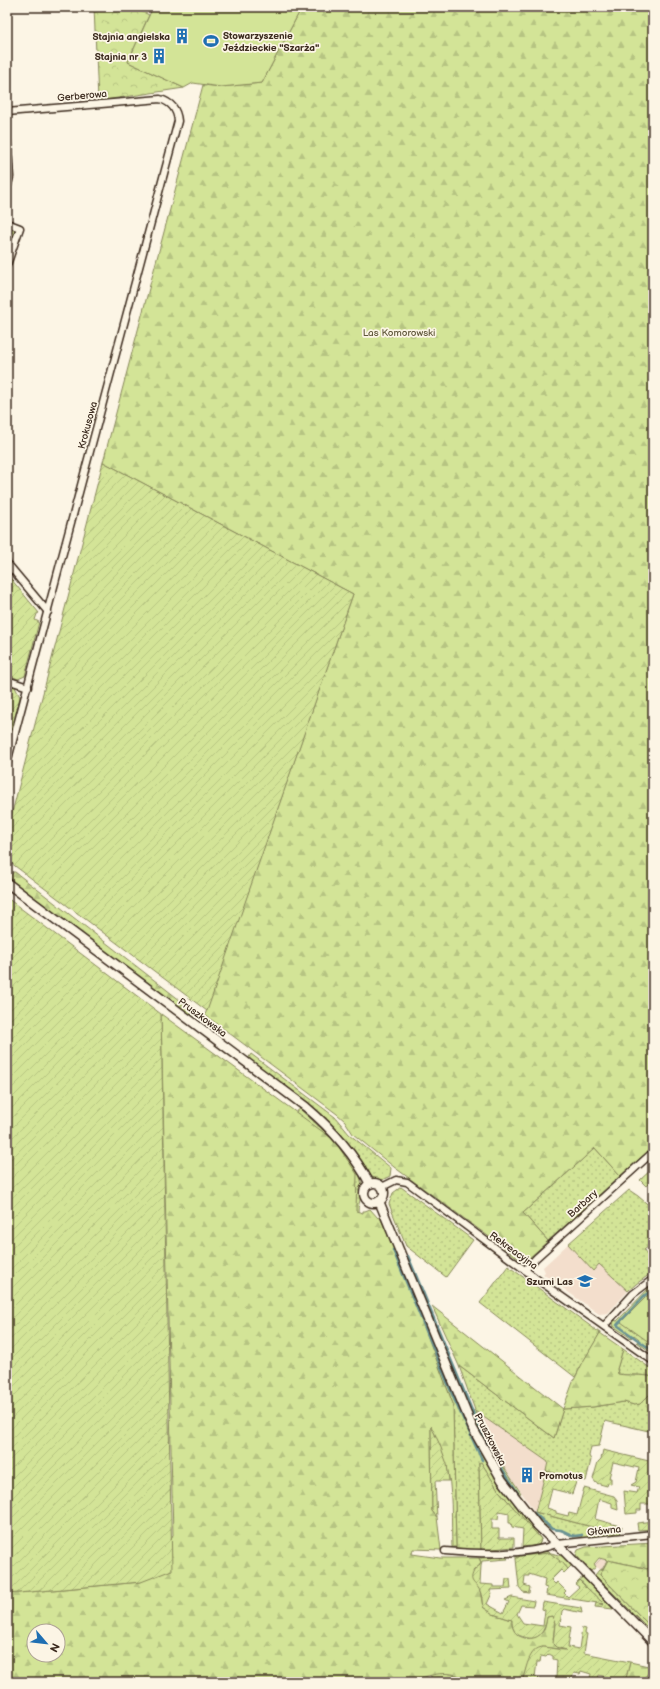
<svg xmlns="http://www.w3.org/2000/svg" width="660" height="1689" viewBox="0 0 660 1689" font-family="'Balsamiq Sans',sans-serif">
	<style>
		.built { fill: #f3decc }
		.industrial { fill: url(#industrial-furrows) }
		.grass { fill: url(#grass-dots); stroke: #87875a }
		.forest { fill: url(#forest-firs); stroke: #87875a; fill-rule: evenodd }
		.park { fill: url(#park-crowns); stroke: #87875a }
		.garden { fill: url(#garden-furrows); stroke: #87875a }
		.pitch { fill: #d3e497; stroke: #87875a }
		.lines { fill: none; stroke-linecap: round; stroke-linejoin: round }
		.stream { stroke: #699294; stroke-width: 2.5 }
		.minor-casing { stroke: #3b2a1e; stroke-width: 9 }
		.tertiary-casing { stroke: #3b2a1e; stroke-width: 11 }
		.minor { stroke: #fcf5e5; stroke-width: 6 }
		.tertiary { stroke: #fcf5e5; stroke-width: 8 }
		.labels { text-anchor: middle; stroke-width: 3.5; stroke-linejoin: round; paint-order: stroke }
		.poi-label { font-size: 10px; font-weight: bold; fill: #3b2a1e; stroke: #fcf5e5; text-anchor: end }
		.street-label { font-size: 10px; fill: #3b2a1e; stroke: #fcf5e5 }
		.park-label { font-size: 10px; fill: #61583c; stroke: #fcf5e5 }
	</style>
	<defs>
		<pattern id="industrial-furrows" width="10" height="10" patternUnits="userSpaceOnUse"><rect width="10" height="10" fill="#f3decc"/><path d="M-1 1l2-2M0 10L10 0M9 11l2-2" fill="none" stroke="#d1bfaf"/></pattern>
		<pattern id="grass-dots" width="8" height="8" patternUnits="userSpaceOnUse"><rect width="8" height="8" fill="#d3e497"/><path d="M2 2h.1M6 6h.1" fill="none" stroke="#b6c482" stroke-width="1.8" stroke-linecap="round"/></pattern>
		<pattern id="forest-firs" width="22" height="20" patternUnits="userSpaceOnUse"><rect width="22" height="20" fill="#d3e497"/><path d="M5 1l3.5 6h-7zM16 11l3.5 6h-7z" fill="#b6c482"/></pattern>
		<pattern id="park-crowns" width="20" height="18" patternUnits="userSpaceOnUse"><rect width="20" height="18" fill="#d3e497"/><path d="M2 6a3 3 0 1 1 6 0M12 15a3 3 0 1 1 6 0" fill="none" stroke="#b6c482"/></pattern>
		<pattern id="garden-furrows" width="10" height="10" patternUnits="userSpaceOnUse"><rect width="10" height="10" fill="#d3e497"/><path d="M-1 1l2-2M0 10L10 0M9 11l2-2" fill="none" stroke="#b6c482"/></pattern>
	</defs>
	<rect width="100%" height="100%" fill="#fcf5e5"/>
	<filter id="ink" filterUnits="userSpaceOnUse"><feTurbulence type="fractalNoise" baseFrequency=".025" numOctaves="2"/><feDisplacementMap in="SourceGraphic" scale="8" xChannelSelector="R" yChannelSelector="G"/><feConvolveMatrix kernelMatrix="1 2 1 2 8 2 1 2 1" color-interpolation-filters="sRGB"/></filter>
	<g filter="url(#ink)">
		<g class="built">
			<polygon points="568,1244 593,1271 599,1263 628,1291 608,1313 599,1314 543,1274 545,1272 543,1267"/>
			<polygon points="475,1411 548,1462 535,1512 497,1457"/>
		</g>
		<polygon class="industrial" points="600,1558 608,1560 601,1571 594,1565"/>
		<g class="grass">
			<path d="M251,1054L335,1117L349,1134L391,1168L390,1176L382,1180L375,1179L371,1176L354,1153L355,1152C326,1113 286,1087 248,1059Z"/>
			<path d="M300,1109L334,1140L347,1157H348C358,1170 364,1179 361,1196C360,1202 358,1205 358,1212H356L296,1112Z"/>
			<polygon points="595,1148 620,1176 548,1241 523,1213"/>
			<polygon points="653,1168 653,1180 646,1186 640,1180"/>
			<polygon points="401,1187 473,1240 446,1277 406,1246 389,1204 393,1193"/>
			<polygon points="629,1190 638,1196 653,1209 653,1243 644,1250 651,1261 653,1259 653,1272 636,1284 628,1291 599,1264 593,1271 568,1244"/>
			<polygon points="508,1266 600,1333 575,1377 480,1303"/>
			<polygon points="653,1284 653,1351 652,1353 637,1342 639,1339 634,1335 631,1338 613,1326 614,1320 617,1321"/>
			<path d="M433,1343C449,1380 463,1420 482,1455C498,1483 517,1508 538,1532L537,1534L541,1539L539,1545L541,1539L499,1491L479,1463L481,1550L456,1548L453,1404L430,1344Z"/>
			<path d="M623,1349L653,1370V1377C641,1374 630,1376 618,1374L617,1369Z"/>
			<polygon points="459,1366 554,1438 563,1409 593,1407 624,1402 634,1405 640,1404 653,1391 653,1432 605,1421 599,1446 591,1447 589,1456 591,1460 586,1481 546,1471 548,1462 475,1411 494,1452 489,1452 470,1413 475,1410"/>
			<polygon points="497,1457 521,1493 516,1494 494,1461"/>
			<polygon points="535,1512 615,1533 622,1526 620,1534 583,1538 582,1536 573,1537 562,1531 550,1529 546,1525 544,1527 533,1514"/>
			<polygon points="544,1551 562,1556 572,1565 568,1569 562,1563 561,1564 520,1556 516,1559 516,1554"/>
			<polygon points="603,1569 600,1575 649,1625 653,1621 653,1633 595,1575 599,1570"/>
			<polygon points="583,1577 613,1609 595,1607 596,1603 603,1605 586,1587 584,1587 585,1585 579,1580"/>
			<polygon points="653,1667 653,1682 641,1682"/>
			<polygon points="444,1672 467,1679 470,1682 433,1682 430,1674"/>
		</g>
		<g class="forest">
			<polygon points="302,7 653,7 653,118 650,126 653,132 653,1147 620,1176 595,1148 523,1213 548,1241 528,1259 522,1261 394,1167 353,1134 345,1121 337,1114 205,1015 353,594 103,462 203,85 221,87 262,83"/>
			<polygon points="7,225 16,229 16,231 7,257"/>
			<polygon points="13,872 15,872 185,1004 194,1015 183,1014 11,881 12,880 11,876"/>
			<path d="M161,1014L334,1140L357,1174L356,1211L363,1213V1211H365L370,1209L378,1218L380,1217L396,1252L453,1404L456,1547H452C451,1524 453,1485 446,1464C442,1451 437,1439 431,1427L432,1511L437,1517L441,1550L413,1549L412,1554L440,1558H479L481,1562L480,1565L473,1571L480,1591L483,1607L493,1614L512,1620C512,1623 512,1627 514,1630C520,1642 538,1640 544,1630C546,1626 546,1621 547,1617L552,1616L555,1623L553,1640L567,1650L542,1647L526,1669L522,1682H470C451,1667 429,1675 409,1682H7V1594L141,1582L173,1535ZM34,1631H58V1655H34Z"/>
			<path d="M432,1306L563,1409L573,1382L584,1360L600,1333L623,1349L617,1369L618,1374C630,1376 641,1374 653,1377V1391L640,1404L634,1405L624,1402L593,1407L563,1409L554,1438L459,1366Z"/>
			<polygon points="653,1543 653,1570 613,1561 600,1575 607,1560 599,1558 594,1564 596,1567 591,1571 576,1555 578,1550 586,1547"/>
			<polygon points="630,1662 653,1667 641,1682 625,1682"/>
		</g>
		<g class="park">
			<polygon points="94,7 133,7 149,15 128,62 184,88 98,101"/>
			<polygon points="608,1560 653,1570 653,1629 600,1575"/>
		</g>
		<g class="garden">
			<polygon points="103,462 353,594 207,1011 7,860 7,832"/>
			<polygon points="7,574 39,613 37,614 35,620 39,622 25,676 18,679 7,674"/>
			<polygon points="7,684 15,687 20,697 7,749"/>
			<polygon points="7,898 161,1014 172,1570 141,1582 7,1594"/>
			<polygon points="431,1426 440,1445 447,1464 449,1481 435,1481 437,1517 432,1511"/>
			<polygon points="603,1450 653,1462 653,1509 652,1509 651,1504 641,1504 641,1510 637,1510 637,1513 626,1514 624,1491 637,1493 639,1487 631,1485 636,1482 639,1468 613,1462 609,1478 611,1478 611,1484 608,1483 607,1486 596,1483 593,1479 598,1462 601,1459"/>
			<polygon points="481,1462 499,1491 541,1539 539,1545 522,1547 523,1529 512,1527 511,1523 509,1523 509,1513 499,1511 498,1519 492,1519 492,1529 499,1529 499,1538 514,1538 514,1547 481,1550 479,1463"/>
			<polygon points="546,1471 581,1480 576,1482 572,1494 552,1489 547,1508 556,1511 556,1513 568,1516 569,1513 577,1515 584,1488 614,1496 617,1500 618,1510 612,1508 612,1503 599,1499 595,1519 620,1526 615,1533 535,1512"/>
			<polygon points="653,1521 653,1529 638,1530 637,1523"/>
			<polygon points="550,1553 560,1561 559,1562 562,1562 568,1569 564,1573 561,1570 551,1580 555,1584 557,1582 566,1591 564,1593 568,1597 579,1587 575,1584 579,1580 585,1586 585,1588 586,1587 604,1604 546,1595 547,1588 544,1587 545,1579 529,1574 529,1576 525,1576 524,1585 530,1587 529,1593 523,1592 519,1587 516,1559 520,1556"/>
			<path d="M506,1557L508,1559L482,1561L481,1566L480,1584L493,1585V1587H505L506,1579H510L511,1589L490,1590L492,1593L487,1604L503,1613L509,1602L505,1600L512,1597L534,1601L533,1606L521,1605L517,1614L523,1623L543,1626L545,1610L542,1609L543,1602L581,1608L582,1613L564,1609L562,1611L560,1625L571,1627L568,1647L579,1649L582,1628L586,1629L585,1633L587,1634L584,1653L630,1662L625,1682L599,1675L597,1682H589L591,1674L581,1671L580,1674L574,1673L570,1682H563V1678H556L557,1660L553,1659V1656L549,1654L546,1657L541,1656L540,1662H537L535,1677L540,1678V1682H522C526,1671 528,1647 544,1647C552,1648 559,1650 566,1650L556,1647L553,1644L555,1623L552,1616L547,1617C545,1630 540,1642 524,1637C520,1636 515,1634 514,1630C512,1627 512,1623 512,1620L493,1614L483,1607C482,1602 482,1595 480,1591C476,1582 467,1583 475,1569L480,1565L481,1562L479,1558Z"/>
		</g>
		<g class="pitch">
			<polygon points="153,7 302,7 262,83 221,87 193,83 184,88 128,62"/>
			<polygon points="653,1291 653,1345 621,1322 646,1297"/>
		</g>
		<g class="lines">
			<g class="stream">
				<polyline points="393,1250 455,1401 482,1460"/>
				<polyline points="408,1256 471,1408 491,1451"/>
				<polyline points="653,1289 644,1296 617,1325 653,1351"/>
				<polyline points="497,1461 518,1493"/>
				<polyline points="534,1513 552,1529 561,1530 574,1536 582,1535"/>
			</g>
			<g class="minor-casing">
				<g id="minor">
					<path d="M7,112L160,99C171,102 177,110 178,121L7,763"/>
					<polyline points="7,132 10,177 7,189"/>
					<polyline points="7,223 20,228 7,265"/>
					<polyline points="7,563 48,612"/>
					<polyline points="7,680 28,687"/>
					<polyline points="382,1187 396,1180 407,1182 541,1282 653,1361"/>
					<polyline points="525,1270 536,1258 653,1152"/>
					<polyline points="604,1326 633,1294 653,1279"/>
					<path d="M445,1551C481,1554 523,1556 557,1544L653,1534"/>
				</g>
			</g>
			<g class="tertiary-casing">
				<g id="tertiary">
					<path d="M7,883L306,1107C332,1129 354,1154 370,1184"/>
					<circle cx="374" cy="1193" r="10"/>
					<polyline points="379,1201 473,1429 502,1480 537,1525 557,1544 653,1642"/>
				</g>
			</g>
			<use href="#minor" class="minor"/>
			<use href="#tertiary" class="tertiary"/>
		</g>
	</g>
	<defs>
		<g id="building-bare" transform="scale(1.2)"><path d="M-4-6H4V6H1V3H-1V6H-4ZM-2.5-4.3h1.7v1.8h-1.7ZM.8-4.3h1.7v1.8H.8ZM-2.5-1h1.7V.8h-1.7ZM.8-1h1.7V.8H.8Z" fill="#1f6fb2" stroke="#fcf5e5" stroke-width="2.5" paint-order="stroke"/></g>
		<g id="stadium-bare" transform="scale(1.2)"><path d="M0-5a6.5 5 0 1 0 0 10a6.5 5 0 1 0 0-10ZM-3.5-1.8h7v3.6h-7Z" fill="#1f6fb2" stroke="#fcf5e5" stroke-width="2.5" paint-order="stroke"/></g>
		<g id="school-bare" transform="scale(1.2)"><path d="M0-5L7-2L0 1L-7-2ZM-4 1L0 2.5L4 1V4Q0 6-4 4Z" fill="#1f6fb2" stroke="#fcf5e5" stroke-width="2.5" paint-order="stroke"/></g>
	</defs>
	<g fill-rule="evenodd">
		<use href="#building-bare" x="182" y="36"/>
		<use href="#stadium-bare" x="211" y="41"/>
		<use href="#building-bare" x="159" y="56"/>
		<use href="#school-bare" x="585" y="1281"/>
		<use href="#building-bare" x="527" y="1475"/>
	</g>
	<g class="labels">
		<g class="poi-label">
			<text x="223" y="39" text-anchor="start">Stowarzyszenie<tspan x="223" dy="12">Jeździeckie "Szarża"</tspan></text>
			<text x="170" y="40">Stajnia angielska</text>
			<text x="147" y="60">Stajnia nr 3</text>
			<text x="573" y="1285">Szumi Las</text>
			<text x="539" y="1479" text-anchor="start">Promotus</text>
		</g>
		<g class="street-label">
			<text transform="translate(82 95) rotate(-5)" y="4">Gerberowa</text>
			<text transform="translate(87 425) rotate(-75)" y="4">Krokusowa</text>
			<text transform="translate(203 1017) rotate(37)" y="4">Pruszkowska</text>
			<text transform="translate(582 1203) rotate(-42)" y="4">Barbary</text>
			<text transform="translate(514 1250) rotate(36)" y="4">Rekreacyjna</text>
			<text transform="translate(491 1439) rotate(63)" y="4">Pruszkowska</text>
			<text transform="translate(604 1530) rotate(-6)" y="4">Główna</text>
		</g>
		<g class="park-label">
			<text x="399" y="336">Las Komorowski</text>
		</g>
	</g>
	<rect width="660" height="1689" fill="none" stroke="#fcf5e5" stroke-width="24"/>
	<rect x="12" y="12" width="636" height="1665" fill="none" stroke="#3b2a1e" stroke-width="1.5" filter="url(#ink)"/>
	<g transform="translate(46 1643) rotate(118)"><circle r="19" fill="#fcf5e5" stroke="#afa495"/>
	<path d="M0-3L7 15L0 10L-7 15Z" fill="#1f6fb2"/>
	<text y="-6" font-size="11" font-weight="bold" text-anchor="middle" fill="#3b2a1e">N</text>
	</g>
</svg>
